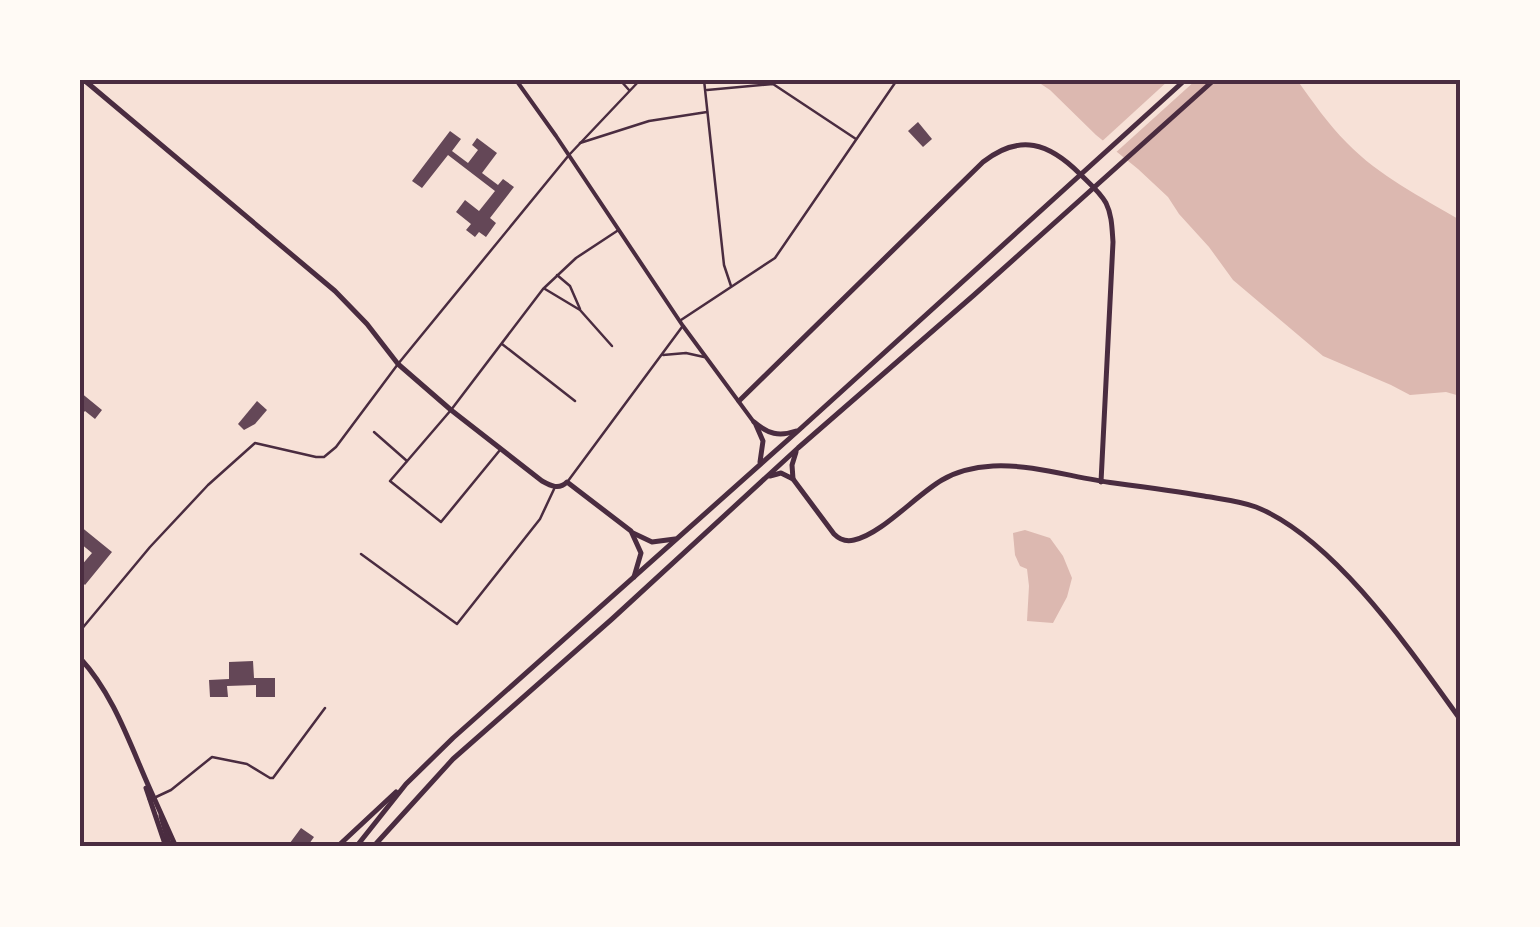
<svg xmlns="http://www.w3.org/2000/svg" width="1540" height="927" viewBox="0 0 1540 927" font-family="Overpass,sans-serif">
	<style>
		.water { fill: #dcb8b0 }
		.pier { fill: #f7e1d7 }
		.building { fill: #644757 }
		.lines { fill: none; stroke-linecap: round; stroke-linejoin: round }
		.minor { stroke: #4a2c40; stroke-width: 2.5 }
		.tertiary { stroke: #4a2c40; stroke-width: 4 }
		.secondary { stroke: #4a2c40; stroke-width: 5 }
		.primary { stroke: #4a2c40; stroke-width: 5 }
		.trunk { stroke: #4a2c40; stroke-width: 5 }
		.neatline { fill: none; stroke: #4a2c40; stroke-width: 4 }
	</style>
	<rect width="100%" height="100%" fill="#f7e1d7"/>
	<g class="water">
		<path d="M1035,80H1297C1313,102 1328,124 1347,143C1379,176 1421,197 1460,220V396L1446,392L1410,395L1391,385L1323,356L1233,280L1209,247L1179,214L1168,197L1138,169L1096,135L1050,90Z"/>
		<polygon points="1025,530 1050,538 1063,556 1072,578 1067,597 1053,623 1027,621 1029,586 1027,569 1020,566 1015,555 1013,533"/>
	</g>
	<polygon class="pier" points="1169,80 1196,80 1113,155 1099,144"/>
	<g class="building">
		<polygon points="918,122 932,139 923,147 908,131"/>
		<polygon points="450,131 461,139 452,151 468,163 478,150 472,145 477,138 497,153 482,173 498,185 503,179 514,187 490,218 496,223 486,237 479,232 475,237 466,230 471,224 456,212 465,200 479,211 495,191 448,155 422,188 412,181"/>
		<polygon points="80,392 102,410 95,419 85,411 80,416"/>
		<polygon points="257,401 267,410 255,424 244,430 238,424"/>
		<polygon points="80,526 112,552 85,585 80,580 80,567 92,553 80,543"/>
		<polygon points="253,661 254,678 275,678 275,697 256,697 256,685 227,686 228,697 210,697 209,680 229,679 229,662"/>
		<polygon points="301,828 314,837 309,844 303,847 301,845 287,847"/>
	</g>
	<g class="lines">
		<g class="minor">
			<polyline points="620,80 629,90"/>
			<polyline points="704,80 724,265 731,286"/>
			<polyline points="707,90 773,84 856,139"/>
			<polyline points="580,143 649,121 707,112"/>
			<polyline points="557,275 570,286 580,309"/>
			<polyline points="545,289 580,310 612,346"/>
			<polyline points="681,320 775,258 897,80"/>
			<polyline points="502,344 575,401"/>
			<polyline points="663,355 686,353 704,357"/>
			<polyline points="374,432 407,461"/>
			<polyline points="500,450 441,522 390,481 451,410 543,289 576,258 617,231"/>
			<polyline points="568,481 682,327"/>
			<polyline points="361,554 457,624 540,519 555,487"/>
			<polyline points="80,631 150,547 208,485 255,443 316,457 324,457 336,447 398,364 569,155 640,80"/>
			<polyline points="156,797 171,790 212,757 247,764 270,778 273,778 325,708"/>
		</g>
		<polyline class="tertiary" points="516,80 556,136 683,326 753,421"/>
		<g class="secondary">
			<path d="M84,80L335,291L367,324L398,364L451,410L542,481C551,486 559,490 567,482L631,531L641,553L634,577"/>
			<path d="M739,401L983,162C1020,133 1049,143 1080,174C1089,183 1100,192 1106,203C1112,215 1112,229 1113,242L1101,482"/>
			<path d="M793,479L834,534C840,540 846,542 854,540C882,534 916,495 942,480C957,471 976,467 993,466C1034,464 1074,478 1114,483C1144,487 1174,491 1204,496C1221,499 1240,501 1256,507C1334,538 1411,651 1460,719"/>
			<polyline points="633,533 652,542 675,539"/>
		</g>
		<g class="primary">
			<path d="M80,658C116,697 132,751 154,798L150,799"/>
			<polyline points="146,788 166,847"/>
		</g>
		<g class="trunk">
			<path d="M754,422C768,434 779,437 796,431"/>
			<polyline points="756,425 763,441 760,462"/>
			<polyline points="770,476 781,473 793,479 792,465 796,452"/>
			<polyline points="154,798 176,847"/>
			<polyline points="161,816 170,847"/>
			<polyline points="337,847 396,792"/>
			<polyline points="356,847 406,784 453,738 799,430 1185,80"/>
			<polyline points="373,847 453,759 612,619 798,448 974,295 1214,80"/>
		</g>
	</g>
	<rect width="1540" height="927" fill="none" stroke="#fffaf5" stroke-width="165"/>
	<rect x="82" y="82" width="1376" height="762" class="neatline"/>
</svg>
